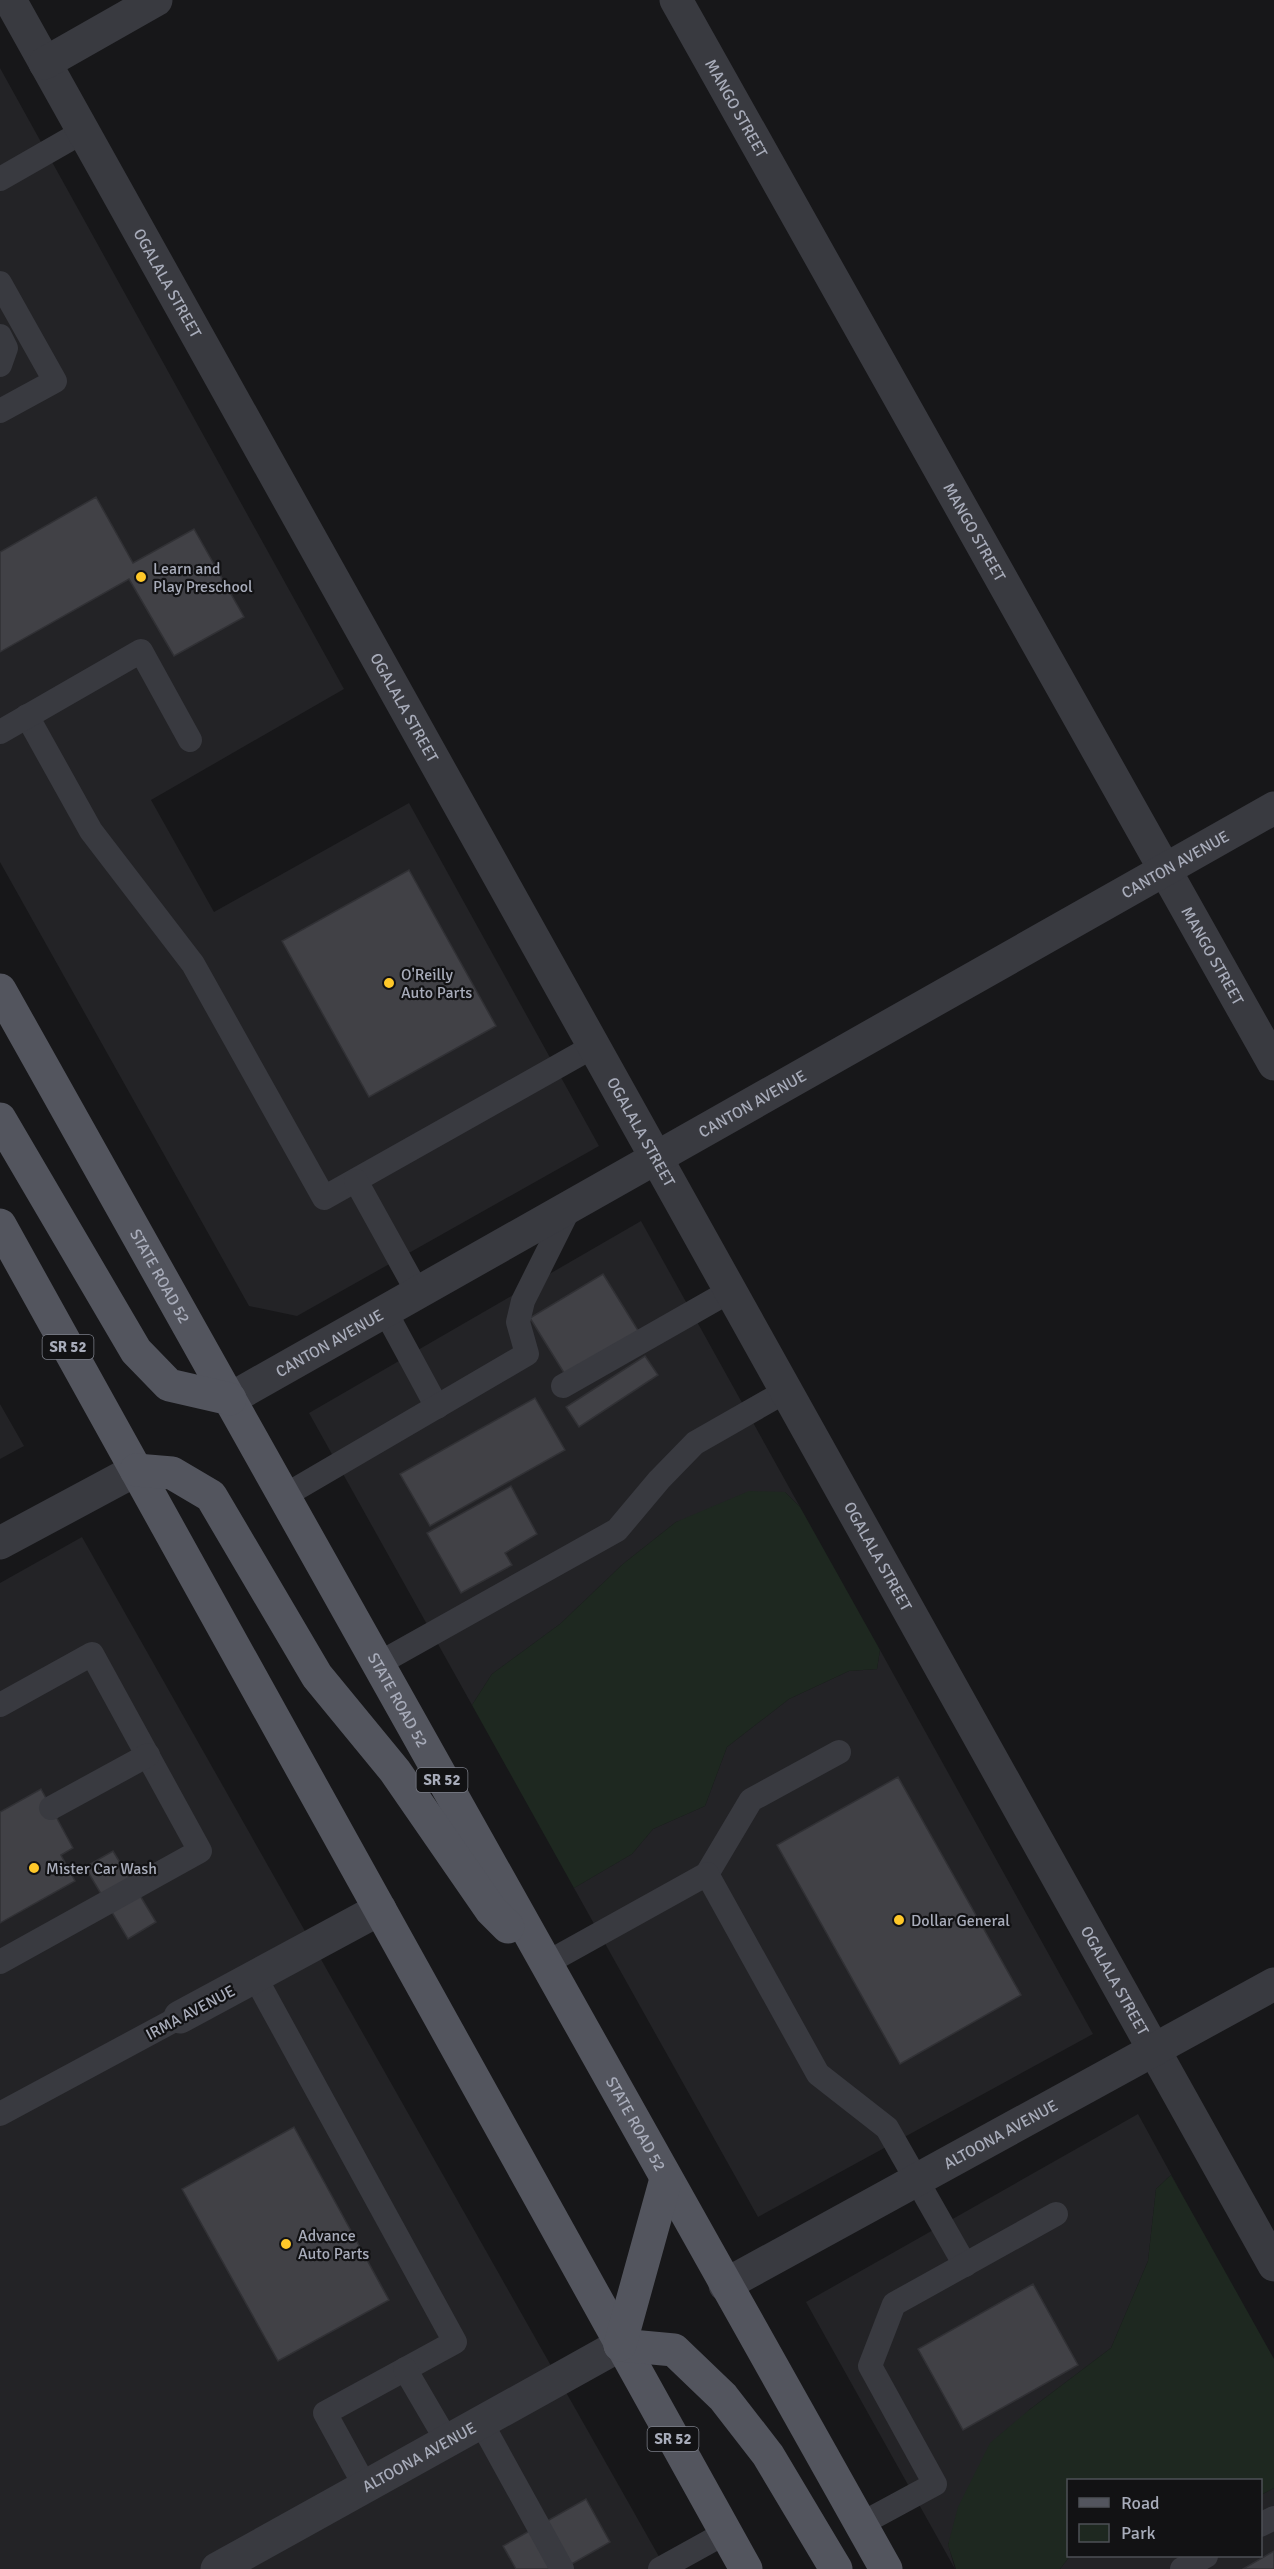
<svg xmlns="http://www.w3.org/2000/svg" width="1274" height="2569" viewBox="0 0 1274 2569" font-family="Signika,sans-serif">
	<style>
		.built { fill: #232326 }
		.green { fill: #1e2820 }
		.building { fill: #414146; stroke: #313135; stroke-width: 1.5 }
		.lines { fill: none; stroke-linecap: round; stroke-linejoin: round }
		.service { stroke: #393a40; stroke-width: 24 }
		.minor { stroke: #393a40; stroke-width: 33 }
		.primary { stroke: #53555e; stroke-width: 33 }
		.poi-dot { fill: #ffc829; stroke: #121214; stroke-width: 2 }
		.labels { text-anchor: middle; stroke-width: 4.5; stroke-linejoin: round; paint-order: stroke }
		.shield { fill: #121214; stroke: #7b7e88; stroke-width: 1.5 }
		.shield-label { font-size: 15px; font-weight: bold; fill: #a8acba }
		.street-label { font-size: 16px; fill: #a8acba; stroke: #121214 }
		.poi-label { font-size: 16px; fill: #a8acba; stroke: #121214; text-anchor: start }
	</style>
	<rect width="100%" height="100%" fill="#171719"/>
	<g class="built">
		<polygon points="0,68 344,689 151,800 214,912 409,803 599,1146 297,1316 249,1306 0,862"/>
		<polygon points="641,1221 800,1507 785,1492 676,1522 623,1564 560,1624 492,1674 472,1705 309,1413"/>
		<polygon points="0,1404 24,1446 0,1459"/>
		<polygon points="82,1537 666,2569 0,2569 0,1583"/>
		<polygon points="880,1650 1093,2034 758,2217 574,1888 632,1854 653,1829 705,1806 727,1747 789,1699 849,1671 877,1669"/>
		<polygon points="1138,2114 1184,2198 1171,2175 1156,2189 1148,2261 1111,2348 1029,2410 948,2544 955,2569 806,2302"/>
		<polygon points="1274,2488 1274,2569 1060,2569 1070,2556 1260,2556 1261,2495"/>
	</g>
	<g class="green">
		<polygon points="749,1491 785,1492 800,1507 880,1650 877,1669 849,1671 789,1699 727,1747 705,1806 653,1829 632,1854 574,1888 472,1705 492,1674 560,1624 623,1564 676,1522"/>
		<polygon points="1171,2175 1274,2359 1274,2488 1261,2495 1260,2480 1068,2480 1070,2556 1060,2569 956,2569 948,2545 958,2507 990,2443 1029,2410 1111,2348 1148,2261 1156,2189"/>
	</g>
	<g class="building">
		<polygon points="96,497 133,563 194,529 244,617 174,656 129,579 0,652 0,552"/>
		<polygon points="409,870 496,1026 369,1097 282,941"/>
		<polygon points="603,1274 639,1332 566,1376 530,1318"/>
		<polygon points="645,1356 658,1375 579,1427 566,1407"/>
		<polygon points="535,1398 565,1450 430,1526 400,1474"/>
		<polygon points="511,1486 537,1534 505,1553 512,1565 461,1593 427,1533"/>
		<polygon points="898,1777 1021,1995 900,2064 777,1845"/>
		<polygon points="41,1789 73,1848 61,1855 75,1881 0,1923 0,1812"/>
		<polygon points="113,1851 156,1922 128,1939 85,1867"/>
		<polygon points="294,2127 389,2300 278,2361 182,2189"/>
		<polygon points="1033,2284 1078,2365 963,2430 918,2349"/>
		<polygon points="586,2499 610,2542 563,2569 516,2569 503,2546"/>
		<polygon points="1274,2551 1274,2569 1243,2569"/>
	</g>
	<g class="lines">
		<g class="service">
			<polyline points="0,179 84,131"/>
			<polyline points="0,283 55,381 0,411"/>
			<polyline points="0,336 6,348 0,365"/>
			<polyline points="27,716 91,831 193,964 324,1198 594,1046"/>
			<polyline points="0,732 141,651 190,740"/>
			<polyline points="356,1181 418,1293"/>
			<polyline points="385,1311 437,1407"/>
			<polyline points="563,1386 730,1291"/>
			<polyline points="284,1496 527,1354 518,1322 523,1301 570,1207"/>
			<polyline points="378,1664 617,1530 659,1480 695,1443 786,1391"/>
			<polyline points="0,1705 92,1654 200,1851 0,1962"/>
			<polyline points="51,1808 148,1755"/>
			<polyline points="707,1874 751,1800 839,1752"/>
			<polyline points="545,1964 707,1874 818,2074 887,2128 965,2265"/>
			<polyline points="255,1977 455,2342 325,2413 365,2486"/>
			<polyline points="0,2114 180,2017"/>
			<polyline points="405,2369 447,2441"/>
			<polyline points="481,2422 562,2569"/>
			<polyline points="861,2524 935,2484 870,2366 894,2304 1056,2214"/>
			<polyline points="1260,2525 1274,2518"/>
			<polyline points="660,2569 725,2533"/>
			<polyline points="1182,2569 1206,2556"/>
		</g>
		<g class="minor">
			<path id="s1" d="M10,0L1274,2265"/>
			<path id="s2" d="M676,0L1274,1064"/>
			<polyline points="45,63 156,0"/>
			<path id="s3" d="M230,1399L1274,808"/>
			<polyline points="0,1543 136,1470"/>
			<polyline points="180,2017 380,1909"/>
			<path id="s4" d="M725,2285L1274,1984"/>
			<path id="s5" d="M217,2569L620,2345"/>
		</g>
		<g class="primary">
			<path id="s6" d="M0,990L886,2569"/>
			<polyline points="0,1119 136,1351 169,1385 230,1399"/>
			<polyline points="0,1225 746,2569"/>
			<polyline points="136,1470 172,1473 211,1496 317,1676 395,1771 491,1910 508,1927"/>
			<polyline points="620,2345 674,2350 723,2397 768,2455 836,2569"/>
			<polyline points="620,2345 666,2179"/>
		</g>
	</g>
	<g class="poi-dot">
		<circle cx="141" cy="577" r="6"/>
		<circle cx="389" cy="983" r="6"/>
		<circle cx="34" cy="1868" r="6"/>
		<circle cx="899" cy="1920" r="6"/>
		<circle cx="286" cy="2244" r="6"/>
	</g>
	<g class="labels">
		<g class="shield">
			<rect x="42.5" y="1335" width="51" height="24" rx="4.5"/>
			<rect x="416.5" y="1768" width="51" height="24" rx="4.5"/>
			<rect x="647.5" y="2427" width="51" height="24" rx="4.5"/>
		</g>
		<g class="shield-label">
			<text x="68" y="1352">SR 52</text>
			<text x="442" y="1785">SR 52</text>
			<text x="673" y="2444">SR 52</text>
		</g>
		<g class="street-label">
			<text dy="6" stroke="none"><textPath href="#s2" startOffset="124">MANGO STREET</textPath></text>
			<text dy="6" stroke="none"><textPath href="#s1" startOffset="324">OGALALA STREET</textPath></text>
			<text dy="6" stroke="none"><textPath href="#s2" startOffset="610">MANGO STREET</textPath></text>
			<text dy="6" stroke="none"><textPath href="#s1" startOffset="810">OGALALA STREET</textPath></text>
			<text dy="6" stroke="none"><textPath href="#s3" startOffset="1086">CANTON AVENUE</textPath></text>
			<text dy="6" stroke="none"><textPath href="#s2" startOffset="1096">MANGO STREET</textPath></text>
			<text dy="6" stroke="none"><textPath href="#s3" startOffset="600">CANTON AVENUE</textPath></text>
			<text dy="6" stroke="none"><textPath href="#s1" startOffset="1296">OGALALA STREET</textPath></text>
			<text dy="6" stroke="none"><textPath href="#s6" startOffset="328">STATE ROAD 52</textPath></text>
			<text dy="6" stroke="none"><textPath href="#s3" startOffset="114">CANTON AVENUE</textPath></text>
			<text dy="6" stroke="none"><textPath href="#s1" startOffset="1782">OGALALA STREET</textPath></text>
			<text dy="6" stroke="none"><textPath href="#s6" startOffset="814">STATE ROAD 52</textPath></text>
			<text dy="6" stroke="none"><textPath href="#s1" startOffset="2268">OGALALA STREET</textPath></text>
			<text transform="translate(190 2012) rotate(-28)" y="6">IRMA AVENUE</text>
			<text dy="6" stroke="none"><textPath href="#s6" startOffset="1300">STATE ROAD 52</textPath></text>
			<text dy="6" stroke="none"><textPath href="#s4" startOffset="314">ALTOONA AVENUE</textPath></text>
			<text dy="6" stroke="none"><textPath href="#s5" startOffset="231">ALTOONA AVENUE</textPath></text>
		</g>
		<g class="poi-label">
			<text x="153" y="574">Learn and<tspan x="153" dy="18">Play Preschool</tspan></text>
			<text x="401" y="980">O'Reilly<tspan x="401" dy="18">Auto Parts</tspan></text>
			<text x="46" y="1874">Mister Car Wash</text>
			<text x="911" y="1926">Dollar General</text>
			<text x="298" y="2241">Advance<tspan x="298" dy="18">Auto Parts</tspan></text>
		</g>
	</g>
	<rect x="1067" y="2479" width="195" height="78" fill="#121214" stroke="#4e5056" stroke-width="1.5"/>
	<rect x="1079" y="2498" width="30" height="9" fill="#53555e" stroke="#4e5056" stroke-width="1.5"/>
	<text x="1121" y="2509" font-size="18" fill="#a8acba">Road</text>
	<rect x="1079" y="2524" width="30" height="18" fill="#1e2820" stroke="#4e5056" stroke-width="1.5"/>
	<text x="1121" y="2539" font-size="18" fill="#a8acba">Park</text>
</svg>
